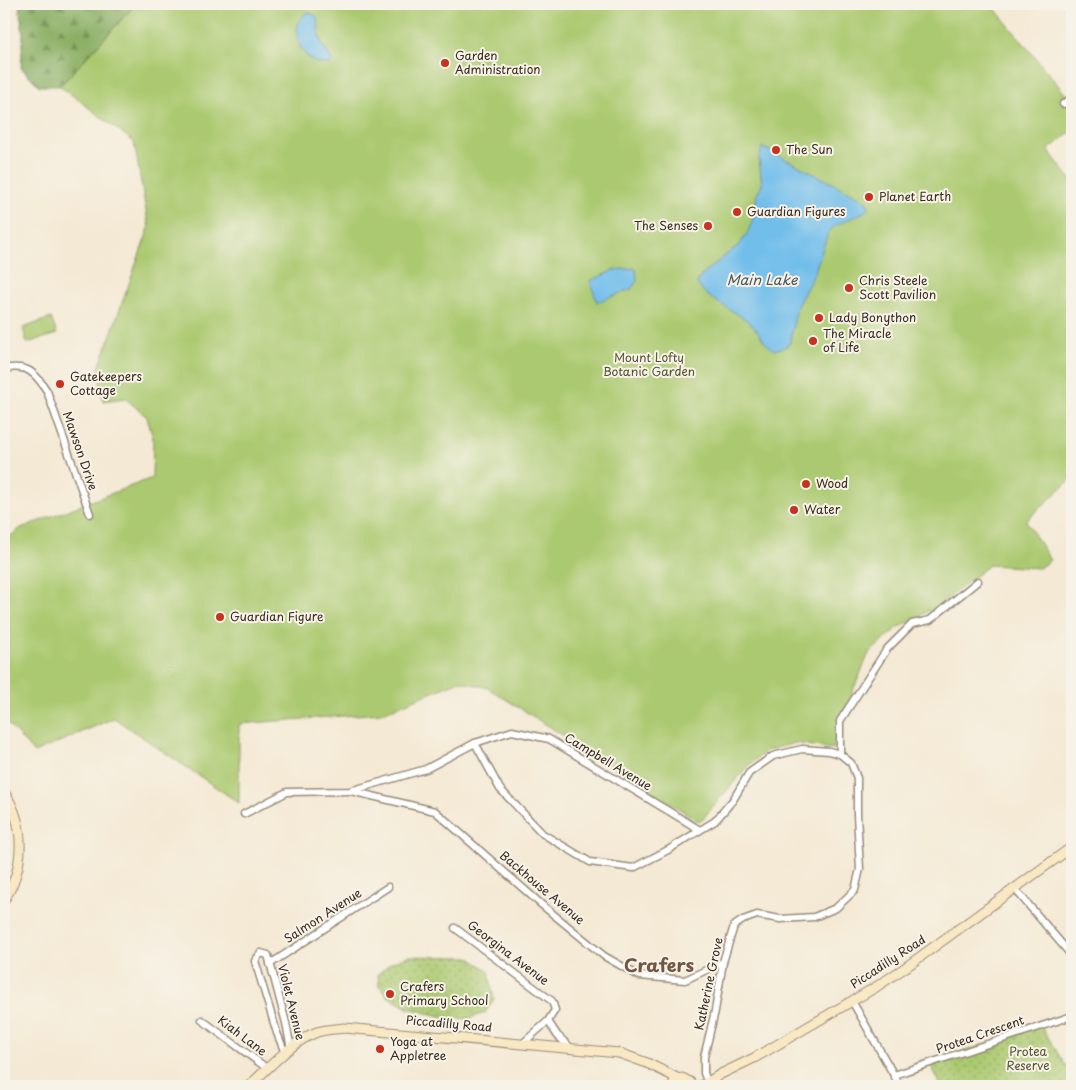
<svg xmlns="http://www.w3.org/2000/svg" width="1076" height="1090" viewBox="0 0 1076 1090" font-family="'Playpen Sans',sans-serif">
	<style>
		.green { fill: #abc970; stroke: #737a47 }
		.forest { fill: url(#forest-firs); stroke: #626c40 }
		.park { fill: url(#park-dots); stroke: #737a47 }
		.water { fill: #72beeb; stroke: #567484 }
		.lines { fill: none; stroke-linecap: round; stroke-linejoin: round }
		.minor-casing { stroke: #988a79; stroke-width: 9 }
		.secondary-casing { stroke: #988a79; stroke-width: 11 }
		.minor { stroke: #fff; stroke-width: 6 }
		.secondary { stroke: #f8e8c3; stroke-width: 9 }
		.poi-dot { fill: #c8321e; stroke: #f7f3e8; stroke-width: 2 }
		.labels { text-anchor: middle; stroke-width: 4; stroke-linejoin: round; paint-order: stroke }
		.poi-label { font-size: 12px; fill: #3b2a1e; stroke: #f7f3e8; text-anchor: start }
		.park-label { font-size: 12px; fill: #575232; stroke: #f7f3e8 }
		.street-label { font-size: 12px; fill: #3b2a1e; stroke: #f7f3e8 }
		.water-label { font-size: 14px; font-style: italic; fill: #4c565c; stroke: #f7f3e8 }
		.district-label { font-size: 18px; font-weight: bold; fill: #735544; stroke: #f7f3e8 }
	</style>
	<defs>
		<pattern id="forest-firs" width="22" height="20" patternUnits="userSpaceOnUse" patternTransform="scale(1.25)"><rect width="22" height="20" fill="#88ad62"/><path d="M5 1l3.5 6h-7zM16 11l3.5 6h-7z" fill="#708d50"/></pattern>
		<pattern id="park-dots" width="8" height="8" patternUnits="userSpaceOnUse" patternTransform="scale(1.25)"><rect width="8" height="8" fill="#abc970"/><path d="M2 2h.1M6 6h.1" fill="none" stroke="#8ca35b" stroke-width="1.8" stroke-linecap="round"/></pattern>
	</defs>
	<rect width="100%" height="100%" fill="#f7f3e8"/>
	<filter id="ink" filterUnits="userSpaceOnUse"><feTurbulence type="fractalNoise" baseFrequency=".02" numOctaves="2"/><feDisplacementMap in="SourceGraphic" scale="10" xChannelSelector="R" yChannelSelector="G"/><feConvolveMatrix kernelMatrix="1 2 1 2 8 2 1 2 1" color-interpolation-filters="sRGB"/></filter>
	<filter id="wash" filterUnits="userSpaceOnUse"><feTurbulence type="fractalNoise" baseFrequency=".0096" numOctaves="4" result="noise"/><feDisplacementMap in="SourceGraphic" scale="20" xChannelSelector="R" yChannelSelector="G"/><feGaussianBlur stdDeviation="1.12" result="paint"/><feColorMatrix in="noise" values="0 0 0 0 0 0 0 0 0 0 0 0 0 0 0 0 0 1.4 0 .05"/><feComposite in="paint" operator="in"/></filter>
	<g filter="url(#wash)">
		<rect width="100%" height="100%" fill="#f4e9d4"/>
		<g class="green">
			<polygon points="136,4 991,4 1072,102 1072,131 1048,150 1072,181 1072,478 1026,521 1050,560 1039,568 989,565 941,604 898,628 869,653 840,721 833,749 795,743 766,751 747,767 700,822 488,688 460,681 381,713 239,724 239,803 114,718 34,753 4,719 4,541 21,528 152,478 153,438 147,417 125,398 103,401 98,370 149,228 134,142 60,86"/>
			<polygon points="51,318 57,334 27,343 23,328"/>
		</g>
		<polygon class="forest" points="19,4 136,4 60,86 39,86 21,68 23,34"/>
		<g class="park">
			<polygon points="408,956 469,957 489,971 494,999 485,1013 467,1019 440,1016 407,1008 387,996 379,985 378,974 390,963"/>
			<polygon points="1041,1026 1065,1065 1072,1065 1072,1086 941,1086 930,1063"/>
		</g>
		<g class="water">
			<path d="M307,12C323,17 317,22 319,34C320,43 327,52 332,60L331,63C311,70 292,44 298,25C299,20 303,16 307,12Z"/>
			<path d="M762,147L865,200L869,207L866,211L835,226L828,233L814,274L797,306L790,343L785,347L774,350C764,345 760,332 751,324C736,310 705,300 697,283L701,276L710,268L740,244L748,232L753,218L757,195L762,184L759,159Z"/>
			<polygon points="636,268 637,281 631,289 597,302 590,281 614,270"/>
		</g>
	</g>
	<g filter="url(#ink)">
		<g class="lines">
			<g class="minor-casing">
				<g id="minor">
					<polyline points="1063,104 1072,98"/>
					<path d="M4,369C27,364 35,372 47,391L90,514"/>
					<polyline points="475,743 500,789 543,834 590,862 633,868 668,850 715,821 733,800 749,773 773,756 802,749 829,751 840,754 851,763 857,778 857,815 860,869 855,890 836,908 814,917 780,919 757,915 743,920 734,926 723,962 715,1011 704,1057 704,1073 707,1081"/>
					<polyline points="840,754 840,721 887,649 912,624 930,620 978,581"/>
					<polyline points="351,791 435,811 542,905 604,956 639,976 685,980 723,962"/>
					<polyline points="244,814 287,792 350,791 426,769 475,743 512,731 549,739 700,830"/>
					<polyline points="1015,889 1072,956"/>
					<polyline points="455,928 552,1001 555,1010 548,1021 522,1044"/>
					<polyline points="270,964 388,887"/>
					<polyline points="852,1001 900,1086"/>
					<polyline points="202,1020 268,1069"/>
					<polyline points="548,1021 557,1035 571,1048"/>
					<polyline points="285,1053 277,1033 255,961 261,953 268,955 286,1023 291,1049"/>
					<polyline points="894,1075 1072,1016"/>
				</g>
			</g>
			<g class="secondary-casing">
				<g id="secondary">
					<path d="M4,792C26,824 25,868 4,900"/>
					<path d="M249,1086C270,1067 291,1042 317,1032C326,1029 336,1029 345,1028L619,1053L647,1063L679,1079"/>
					<polyline points="672,1086 675,1081 682,1078 690,1082 693,1086"/>
					<polyline points="701,1086 721,1074 756,1057 876,987 906,967 1072,847"/>
				</g>
			</g>
			<use href="#minor" class="minor"/>
			<use href="#secondary" class="secondary"/>
		</g>
	</g>
	<g class="poi-dot">
		<circle cx="445" cy="63" r="5"/>
		<circle cx="776" cy="150" r="5"/>
		<circle cx="869" cy="197" r="5"/>
		<circle cx="737" cy="212" r="5"/>
		<circle cx="708" cy="226" r="5"/>
		<circle cx="849" cy="288" r="5"/>
		<circle cx="819" cy="318" r="5"/>
		<circle cx="813" cy="341" r="5"/>
		<circle cx="60" cy="384" r="5"/>
		<circle cx="806" cy="484" r="5"/>
		<circle cx="794" cy="510" r="5"/>
		<circle cx="220" cy="617" r="5"/>
		<circle cx="390" cy="994" r="5"/>
		<circle cx="380" cy="1049" r="5"/>
	</g>
	<g class="labels">
		<g class="poi-label">
			<text x="455" y="60">Garden<tspan x="455" dy="14">Administration</tspan></text>
			<text x="786" y="154">The Sun</text>
			<text x="879" y="201">Planet Earth</text>
			<text x="747" y="216">Guardian Figures</text>
			<text x="698" y="230" text-anchor="end">The Senses</text>
			<text x="859" y="285">Chris Steele<tspan x="859" dy="14">Scott Pavilion</tspan></text>
			<text x="829" y="322">Lady Bonython</text>
			<text x="823" y="338">The Miracle<tspan x="823" dy="14">of Life</tspan></text>
			<text x="70" y="381">Gatekeepers<tspan x="70" dy="14">Cottage</tspan></text>
			<text x="816" y="488">Wood</text>
			<text x="804" y="514">Water</text>
			<text x="230" y="621">Guardian Figure</text>
			<text x="400" y="991">Crafers<tspan x="400" dy="14">Primary School</tspan></text>
			<text x="390" y="1046">Yoga at<tspan x="390" dy="14">Appletree</tspan></text>
		</g>
		<g class="park-label">
			<text x="649" y="362">Mount Lofty<tspan x="649" dy="14">Botanic Garden</tspan></text>
			<text x="1028" y="1056">Protea<tspan x="1028" dy="14">Reserve</tspan></text>
		</g>
		<g class="street-label">
			<text transform="translate(80 451) rotate(71)" y="4">Mawson Drive</text>
			<text transform="translate(608 762) rotate(31)" y="4">Campbell Avenue</text>
			<text transform="translate(542 888) rotate(40)" y="4">Backhouse Avenue</text>
			<text transform="translate(323 916) rotate(-33)" y="4">Salmon Avenue</text>
			<text transform="translate(508 953) rotate(37)" y="4">Georgina Avenue</text>
			<text transform="translate(888 962) rotate(-33)" y="4">Piccadilly Road</text>
			<text transform="translate(709 984) rotate(-78)" y="4">Katherine Grove</text>
			<text transform="translate(291 1002) rotate(76)" y="4">Violet Avenue</text>
			<text transform="translate(449 1024) rotate(5)" y="4">Piccadilly Road</text>
			<text transform="translate(980 1035) rotate(-19)" y="4">Protea Crescent</text>
			<text transform="translate(242 1036) rotate(37)" y="4">Kiah Lane</text>
		</g>
		<g class="water-label">
			<text x="762" y="285">Main Lake</text>
		</g>
		<g class="district-label">
			<text x="659" y="972">Crafers</text>
		</g>
	</g>
	<rect width="1076" height="1090" fill="none" stroke="#f7f3e8" stroke-width="20"/>
</svg>
